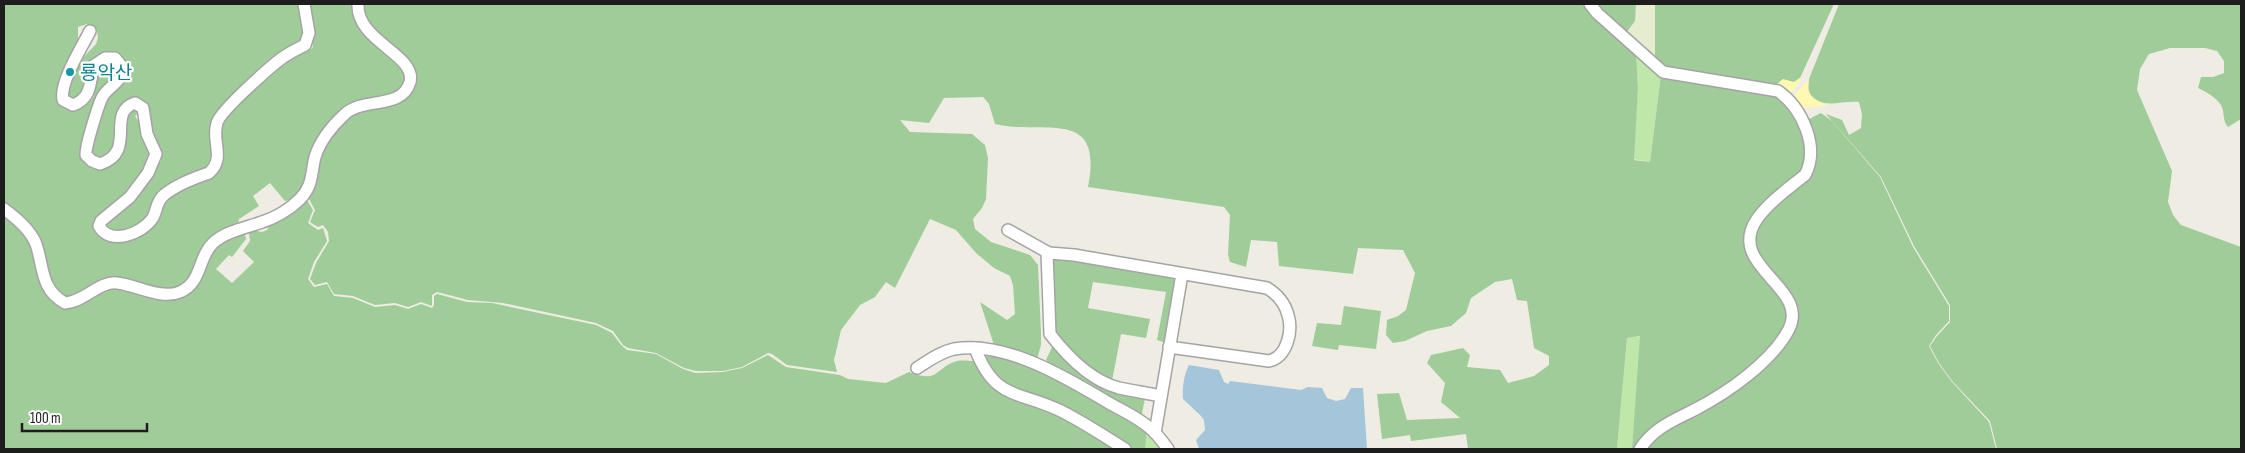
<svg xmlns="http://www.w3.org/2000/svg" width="2245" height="453" viewBox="0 0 2245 453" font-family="'Sofia Sans Condensed','Noto Sans KR',sans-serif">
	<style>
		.farmland { fill: #e6eccf }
		.grass { fill: #bfe7aa }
		.forest { fill: #a0cc99 }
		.sand { fill: #fdf8b2 }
		.water { fill: #a5c6da }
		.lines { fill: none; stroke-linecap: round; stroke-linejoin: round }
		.minor-casing { stroke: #a4a4a4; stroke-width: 14 }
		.minor { stroke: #fff; stroke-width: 11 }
		.culture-dot { fill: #0f9aa8; stroke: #fff; stroke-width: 2 }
		.labels { text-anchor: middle; stroke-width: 4.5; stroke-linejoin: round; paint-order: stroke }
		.culture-label { font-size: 19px; fill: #0d838f; stroke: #fff; text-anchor: start }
	</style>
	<rect width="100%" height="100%" fill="#eeece3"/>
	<polygon class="farmland" points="1636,4 1655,4 1655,59 1626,33 1635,21"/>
	<g class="grass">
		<polygon points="1636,52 1661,75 1650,162 1633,159 1638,88"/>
		<polygon points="1641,336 1632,449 1617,449 1627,338"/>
		<polygon points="1147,432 1162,449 1145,449"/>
	</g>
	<g class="forest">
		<path d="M4,4H302L305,36L302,43L274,61L214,118C210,136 217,153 209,170C194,176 177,182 164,192C155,199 155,207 150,215C142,229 121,238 106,229L104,222L131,199L161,161C158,152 153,143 151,134C147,117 150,80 120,107L115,151L104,160L99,161L89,156L88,148L104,96L124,77L126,67C119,52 100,50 92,65C84,79 90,94 73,102L68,100L66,90L71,76L76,65L96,44L98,38L97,30L87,24L78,27V40L60,91V99L69,109L78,110C102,97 92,90 95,68C101,57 112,59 120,66V73C115,80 107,85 102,93C95,103 95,116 91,127C82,148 70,159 102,168C139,152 112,125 136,108L141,111L135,116L144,130L153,158C146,166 143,176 137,185C126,201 105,207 96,223L99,232C116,246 140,240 153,222C160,212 160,201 171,193C186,184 203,181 217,172C226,156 213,139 220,123C224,112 274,65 285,58C293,54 301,50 310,50L313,47L306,4H355C356,14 359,23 365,32C375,44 409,63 407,79C405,104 369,96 353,104C347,107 342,111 338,116C330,127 319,137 314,150C306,169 313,197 285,201L270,183L253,196L259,206L239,219L238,225C228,230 215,235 208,244C192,265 200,292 164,291C146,286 120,276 102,283C87,288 81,297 63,298C39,276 49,266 39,242C34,232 13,210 4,205Z"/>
		<path d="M362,4H1586L1636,52L1638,88L1634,160L1650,162L1661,75L1784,98L1806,135V167L1747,236L1787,302L1791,319L1774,345L1724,389L1650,430L1643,436L1634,449H1632L1640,336L1627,338L1617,449H1468L1466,434L1411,441L1410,435L1382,439L1377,394L1399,393L1407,420L1460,418L1441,402L1445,383L1427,363L1431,355L1463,348L1470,355L1467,367L1500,370L1508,383L1534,376L1549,365V356L1534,348L1527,301L1517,300L1512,279L1495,282L1471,298L1466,313L1451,326L1427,331L1405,341L1393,343L1386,335L1387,320L1398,316L1406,310L1415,273L1403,250L1358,248L1353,274L1279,266L1277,242L1251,240L1246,267L1230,262L1228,255L1230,215L1224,207L1088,187C1104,105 1043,136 995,124L989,104L983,97L944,98L929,123L900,120L910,132L972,134L985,145L988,158L986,199L982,208L973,219L975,229L991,242L1030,255L1038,265L1041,333V345L1037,359L995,348L980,302L1007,320L1015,314L1013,285L1010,276L994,268L976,253L956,230L930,219L895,288L886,282L875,297L860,305L841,330L834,360L837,372L787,365L772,354L768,353L742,367L723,371H696L684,368L656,353L628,348L623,345L613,331L596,323L503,303L468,300L437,292L432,295V306L421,302L408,307L395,303L375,305L353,296L334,294L327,282L315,285L310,279L316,263L329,241L328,232L323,225L318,227L310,222L315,210L307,195L321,150L350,114L383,105L414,81L369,28Z"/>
		<polygon points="1593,4 1636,4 1635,21 1626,33"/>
		<polygon points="1655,4 1834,4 1800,78 1794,82 1776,85 1672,73 1655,59"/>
		<path d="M1839,4H2241V119L2228,127C2222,121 2225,112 2221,105C2216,97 2206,92 2198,88L2201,77H2213L2224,73V61L2217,51L2205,48H2170L2149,54L2140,69L2137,90L2172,171L2168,202L2173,215L2181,225L2241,247V449H1997L1990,421L1953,382L1939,363L1930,346L1937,336L1950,322V305L1914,246L1881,177L1826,114L1842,120L1849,135L1861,128L1862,114L1859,102C1840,100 1821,111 1808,92L1809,79Z"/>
		<path d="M1821,113L1832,121L1880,177L1913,247L1949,306V321L1936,335L1929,346L1938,363L1952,382L1989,422L1996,449H1643L1656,436L1682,421L1792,333C1794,329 1797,324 1798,319C1805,285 1733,261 1760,222C1771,204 1792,190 1808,177L1807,120Z"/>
		<path d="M305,197L313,210L308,223L318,230L323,228L327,241L314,262L308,279L314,287L327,284L334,296L353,298L375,307L395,305L408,309L421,304L432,308L434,305V296L437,294L467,302L492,303L596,325L612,333L622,346L627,350L656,354L683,369L695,373L723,372L742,368L768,355L786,367L840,375L848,379L886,383L909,372C940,384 934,368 957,361C962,360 969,361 974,361L986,379L996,389L1058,415L1117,449H4V213L27,237L59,304L112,286L174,296C189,278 219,230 245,235L246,239L232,257L229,255L216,269L232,283L254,262L243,251L250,241L249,234L251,230L262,232L267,230L270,224Z"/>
		<polygon points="1055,259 1072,259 1174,278 1175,283 1166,343 1157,340 1166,292 1093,282 1088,308 1150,319 1146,338 1121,334 1112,381 1072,355 1056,336 1053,262"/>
		<polygon points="1344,306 1381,311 1376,349 1339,345 1338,350 1312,346 1317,323 1341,325"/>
		<polygon points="1053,345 1063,355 1145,398 1141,419 1052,366 1046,360"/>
		<path d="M990,355C1051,370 1095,397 1147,432L1145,449H1129L999,382L987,365L986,357Z"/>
	</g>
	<g class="sand">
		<polygon points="1800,78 1800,82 1789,96 1776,85 1783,79 1794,82"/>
		<path d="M1809,79C1805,95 1815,101 1829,105L1799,109L1791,98Z"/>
	</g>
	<path class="water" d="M1189,365L1219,370L1224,382L1228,384L1230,381L1301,390L1308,387L1322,388L1327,398L1336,401L1345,399L1351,388H1363L1367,449H1199L1196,440L1205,430L1204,420L1201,416L1183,399C1182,389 1184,374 1189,365Z"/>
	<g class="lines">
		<g class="minor-casing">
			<g id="minor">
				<path d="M1590,4L1597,13L1663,72L1778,91C1802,108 1820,147 1805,175C1789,188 1769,202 1757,219C1725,266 1810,287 1789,329C1772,362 1727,393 1694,410C1672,421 1654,428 1640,449"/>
				<path d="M90,31C82,47 59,83 63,100L73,105C92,98 90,82 93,66L105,58H115L123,68C123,81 109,86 103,96C99,102 84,151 86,155L92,161L100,164C138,152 105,113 135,103L143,108L147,134L156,154L148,173L130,197L101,221L99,226C110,246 141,234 152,219C157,212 156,201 164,195C176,185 194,178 209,173C226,158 211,141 217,123C220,111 270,67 282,58C289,53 297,49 305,45L309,33L304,4"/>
				<path d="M4,209C15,217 31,231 36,244C44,267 40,289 65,303C84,302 99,281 117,283C137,285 161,300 180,292C202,283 198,257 213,243C226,231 246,228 262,222C275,218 290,209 300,199C313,186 311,173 315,157C320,141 333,125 345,114C363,97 402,110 410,82C417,55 356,41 358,4"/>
				<path d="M1008,230L1049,253L1074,255L1267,288C1277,294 1285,304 1288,315C1293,331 1287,357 1269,361L1169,347"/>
				<path d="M1047,252L1050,334C1067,356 1092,381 1119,388C1133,391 1147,393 1161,396"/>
				<path d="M975,348C995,401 1018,390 1061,411C1083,422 1104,436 1125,449"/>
				<path d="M917,368C928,361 940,352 954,349C1005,340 1067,378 1109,403C1123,411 1139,418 1151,429C1158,435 1163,442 1168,449"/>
				<polyline points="1155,433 1182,274"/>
			</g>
		</g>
		<use href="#minor" class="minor"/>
	</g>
	<circle class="culture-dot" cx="70" cy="72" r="5"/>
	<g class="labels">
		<g class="culture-label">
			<text x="80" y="79">룡악산</text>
		</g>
	</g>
	<rect width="2245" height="453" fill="none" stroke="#1d1d1d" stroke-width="10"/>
	<path d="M22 423v8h125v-8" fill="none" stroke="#1d1d1d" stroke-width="2.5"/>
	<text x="30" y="423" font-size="15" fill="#1d1d1d" stroke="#ffffff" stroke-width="4" paint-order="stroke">100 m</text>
</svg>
